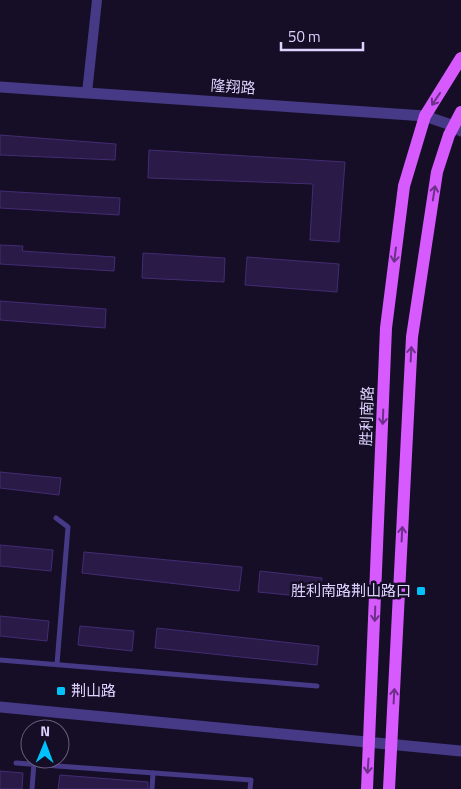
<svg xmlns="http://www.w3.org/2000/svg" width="461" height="789" viewBox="0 0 461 789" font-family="'Titillium Web','Noto Sans SC',sans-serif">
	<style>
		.building { fill: #291a47; stroke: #432c73 }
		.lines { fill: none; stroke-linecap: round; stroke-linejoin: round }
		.service { stroke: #463986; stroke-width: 5 }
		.minor { stroke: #463986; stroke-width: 10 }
		.tertiary { stroke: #463986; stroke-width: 11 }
		.primary { stroke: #d75aff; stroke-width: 12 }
		.oneway { stroke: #6d3088 }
		.poi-dot { fill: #00c3fe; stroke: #160e26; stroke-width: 2 }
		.labels { text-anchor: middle; stroke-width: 5; stroke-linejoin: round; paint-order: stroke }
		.street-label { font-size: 15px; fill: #ded3ff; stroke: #160e26 }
		.poi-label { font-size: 15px; fill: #ded3ff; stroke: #160e26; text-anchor: end }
	</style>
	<rect width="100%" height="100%" fill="#160e26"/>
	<g class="building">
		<polygon points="0,135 116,144 115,160 0,155"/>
		<polygon points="149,150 345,162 339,242 310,240 313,184 148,178"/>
		<polygon points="0,191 120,198 119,215 0,208"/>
		<polygon points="0,245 23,246 22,251 115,257 114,271 0,264"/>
		<polygon points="143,253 225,258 224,282 142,278"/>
		<polygon points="247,257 339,264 337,292 245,285"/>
		<polygon points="0,301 106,309 105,328 0,320"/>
		<polygon points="0,472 61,478 59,495 0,488"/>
		<polygon points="0,545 53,550 51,571 0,566"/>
		<polygon points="84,552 242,567 239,591 82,573"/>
		<polygon points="260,571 322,578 320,598 258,592"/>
		<polygon points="0,616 49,621 47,641 0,636"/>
		<polygon points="80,626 134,631 132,651 78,645"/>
		<polygon points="157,628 319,646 317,665 155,648"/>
		<polygon points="0,771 23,773 22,789 0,789"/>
		<polygon points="60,775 148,782 148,789 58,789"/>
	</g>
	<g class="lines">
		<g class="service">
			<polyline points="56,518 68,527 57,664"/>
			<polyline points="0,660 317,686"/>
			<polyline points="16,763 251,780 250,789"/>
			<polyline points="32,789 34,763"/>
			<polyline points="152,789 153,773"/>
		</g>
		<polyline class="minor" points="87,93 97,0"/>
		<g class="tertiary">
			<polyline points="0,87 425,116 454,126 461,131"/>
			<polyline points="0,707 461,751"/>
		</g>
		<g class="primary">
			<polyline points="367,789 386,328 404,186 425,116 461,58"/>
			<polyline points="389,789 412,337 437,172 449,135 461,112"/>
		</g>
	</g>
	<defs><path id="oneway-shaft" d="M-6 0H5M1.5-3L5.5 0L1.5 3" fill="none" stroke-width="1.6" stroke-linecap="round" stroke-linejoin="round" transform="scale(1.25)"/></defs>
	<g class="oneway">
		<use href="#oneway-shaft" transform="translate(436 99) rotate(124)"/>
		<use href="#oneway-shaft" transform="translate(434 193) rotate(-81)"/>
		<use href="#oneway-shaft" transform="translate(395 255) rotate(97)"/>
		<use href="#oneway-shaft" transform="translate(411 354) rotate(-87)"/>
		<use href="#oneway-shaft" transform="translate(383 417) rotate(92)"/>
		<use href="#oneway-shaft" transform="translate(402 534) rotate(-87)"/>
		<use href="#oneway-shaft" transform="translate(375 614) rotate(92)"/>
		<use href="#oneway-shaft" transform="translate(394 696) rotate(-87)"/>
		<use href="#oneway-shaft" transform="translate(368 766) rotate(94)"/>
	</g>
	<g class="poi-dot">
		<rect x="416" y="586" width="10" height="10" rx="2.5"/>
		<rect x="56" y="686" width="10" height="10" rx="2.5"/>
	</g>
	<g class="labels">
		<g class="street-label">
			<text transform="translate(233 87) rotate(4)" y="5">隆翔路</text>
			<text transform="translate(367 416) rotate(-88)" y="5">胜利南路</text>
		</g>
		<g class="poi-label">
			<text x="411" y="596">胜利南路荆山路口</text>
			<text x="71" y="696" text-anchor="start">荆山路</text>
		</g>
	</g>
	<g transform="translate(45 744) rotate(1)"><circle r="24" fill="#160e26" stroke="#665d7d"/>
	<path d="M0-4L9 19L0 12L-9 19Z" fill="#00c3fe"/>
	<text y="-8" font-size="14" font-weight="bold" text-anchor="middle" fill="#ded3ff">N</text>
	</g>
	<path d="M281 42v8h82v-8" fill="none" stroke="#ded3ff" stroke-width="2.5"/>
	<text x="288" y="42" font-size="15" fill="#ded3ff" stroke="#160e26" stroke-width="4" paint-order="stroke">50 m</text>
</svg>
